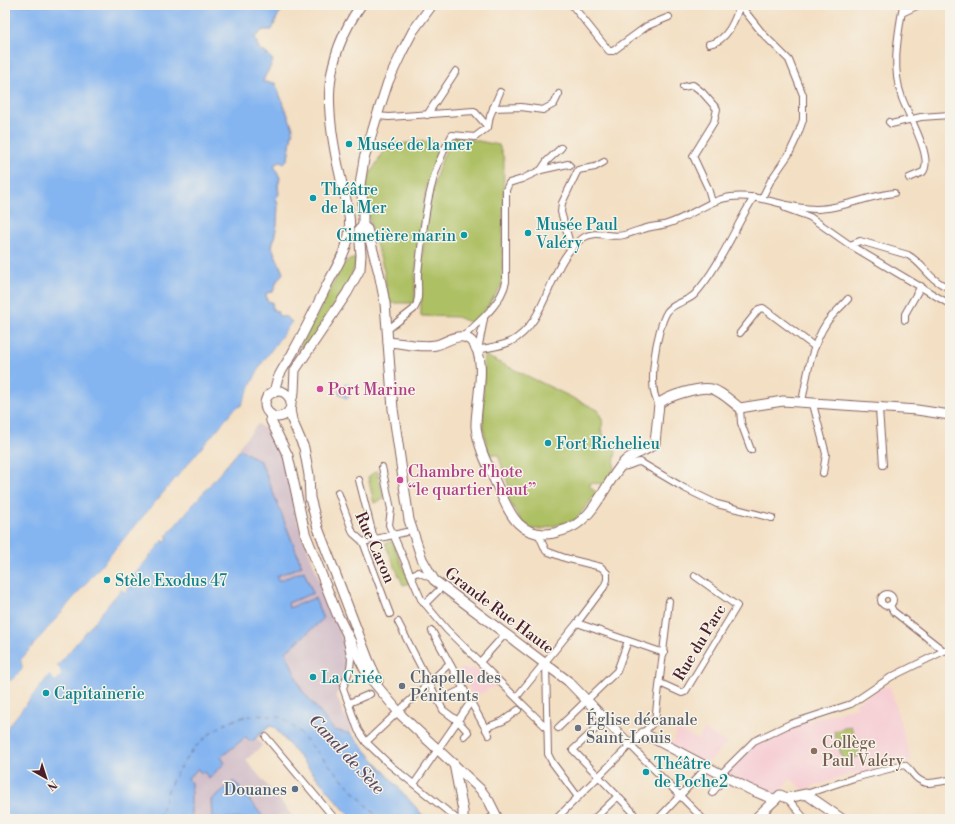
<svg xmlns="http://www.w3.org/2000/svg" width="955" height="824" viewBox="0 0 955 824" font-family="'Libre Bodoni',serif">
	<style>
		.built { fill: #f6cfd5 }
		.industrial { fill: #d1bdc8 }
		.green { fill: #adc063; stroke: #7c7047 }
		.water { fill: #85b5f0; stroke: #686a8e }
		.pier { fill: #f3dfc3 }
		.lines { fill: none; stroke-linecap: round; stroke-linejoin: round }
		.ferry { stroke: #5c4c66; stroke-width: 1; stroke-dasharray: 5 4; stroke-linecap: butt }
		.street-casing { stroke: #856260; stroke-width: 8 }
		.secondary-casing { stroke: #856260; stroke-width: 11 }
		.street { stroke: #fff; stroke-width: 6 }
		.secondary { stroke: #fff; stroke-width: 9 }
		.culture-dot { fill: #0f9aa8; stroke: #f7f3e8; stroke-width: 1.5 }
		.hotel-dot { fill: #d1479c; stroke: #f7f3e8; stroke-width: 1.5 }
		.worship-dot { fill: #6b7280; stroke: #f7f3e8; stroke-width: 1.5 }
		.education-dot { fill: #8d6e63; stroke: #f7f3e8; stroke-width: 1.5 }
		.service-dot { fill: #5c6f8a; stroke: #f7f3e8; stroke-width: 1.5 }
		.labels { text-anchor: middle; stroke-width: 3; stroke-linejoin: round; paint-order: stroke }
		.culture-label { font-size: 16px; fill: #0d838f; stroke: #f7f3e8; text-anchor: start }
		.hotel-label { font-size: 16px; fill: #b23c85; stroke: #f7f3e8; text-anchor: start }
		.street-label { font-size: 16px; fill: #4a1f2b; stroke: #f7f3e8 }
		.worship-label { font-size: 16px; fill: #5b616d; stroke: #f7f3e8; text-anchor: start }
		.education-label { font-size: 16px; fill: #785e54; stroke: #f7f3e8; text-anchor: start }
		.service-label { font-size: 16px; fill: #4e5e75; stroke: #f7f3e8; text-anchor: end }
		.water-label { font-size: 17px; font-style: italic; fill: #5c4c66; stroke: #f7f3e8 }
	</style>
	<rect width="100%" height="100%" fill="#f7f3e8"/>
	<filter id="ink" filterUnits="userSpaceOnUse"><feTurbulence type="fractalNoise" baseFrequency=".025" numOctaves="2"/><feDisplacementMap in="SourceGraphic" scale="8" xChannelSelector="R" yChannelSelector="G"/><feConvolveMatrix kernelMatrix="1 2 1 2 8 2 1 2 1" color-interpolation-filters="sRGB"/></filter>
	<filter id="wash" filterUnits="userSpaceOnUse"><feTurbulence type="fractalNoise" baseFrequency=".012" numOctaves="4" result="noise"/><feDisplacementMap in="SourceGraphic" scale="16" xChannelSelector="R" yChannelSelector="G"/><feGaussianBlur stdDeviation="0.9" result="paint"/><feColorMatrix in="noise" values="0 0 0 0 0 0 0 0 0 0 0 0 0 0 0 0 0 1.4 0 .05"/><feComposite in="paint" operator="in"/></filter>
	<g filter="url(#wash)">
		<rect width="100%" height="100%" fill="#f3dfc3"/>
		<g class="built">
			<polygon points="466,667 468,670 474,668 496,686 473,697 460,670"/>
			<polygon points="890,686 911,760 860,775 858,772 803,790 791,779 773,797 726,773 756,742 797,724 857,707 856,703 878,689"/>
			<polygon points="678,729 698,740 704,729 727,743 707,764 671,746"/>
		</g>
		<g class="industrial">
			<polygon points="258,424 270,433 279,444 288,469 297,521 345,646 346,672 336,695 345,717 352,723 351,734 334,730 301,689 286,653 290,608 287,603 312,593 279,581 277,577 302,566 261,462 238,448"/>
			<polygon points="246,737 251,742 256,737 262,746 246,760 295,819 265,819 234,781 211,800 212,819 191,819 191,783 188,778 198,769 204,772 209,777 225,763 221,757"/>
		</g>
		<g class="green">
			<path d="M453,136L499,145L504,159L502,285L483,313L471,323L457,317L421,316C420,261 425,185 453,136Z"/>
			<polygon points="431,141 440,148 426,188 415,277 415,303 388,303 384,270 371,227 363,185 388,145"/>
			<path d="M356,258C353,290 317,325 302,354L299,350L342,267L347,261Z"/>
			<polygon points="484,355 598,410 603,422 601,429 606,441 612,444 616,451 613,473 605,484 590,483 590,487 597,493 575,520 542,529 531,529 521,521 506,496 510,489 498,455 488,454 483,425"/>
			<polygon points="377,470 384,499 374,503 368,477"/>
			<polygon points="392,541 410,583 403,585 385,544"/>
			<polygon points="851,726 860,756 843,761 834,731"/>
		</g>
		<g class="water">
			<path d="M5,5H295L288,10H283L278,15L272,30H263L255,37L259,49L267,54L273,60C271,69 265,73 263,82L275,83L293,128L288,159L284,163L281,161L274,165L280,178L278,186L279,194L276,198L278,204L277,225L272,247L283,273L277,281L273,292L266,293L267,301L272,302L273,310L277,311L279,316L286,317L292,322L261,365L241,406L235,409L21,660L23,668C18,675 14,681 5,682Z"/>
			<polygon points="346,383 351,387 348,391 351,394 347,399 338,392"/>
			<polygon points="240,449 261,462 302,566 277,576 278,581 304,571 313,593 288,603 289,608 315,598 323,619 286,652 301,689 334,730 351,734 426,819 352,819 274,727 270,726 251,742 246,737 221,757 225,763 209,778 204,772 202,774 198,769 188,778 191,783 191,819 5,819 5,730 49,675 57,681 60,674 60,669 57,666 121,589 125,592 134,581 131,578 163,540 165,542 168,538 166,536"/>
			<polygon points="234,781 265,819 212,819 211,800"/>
		</g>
		<g class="pier">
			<polygon points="292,322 294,323 291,328 263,366 243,408 236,410 23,660 25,669 19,677 12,682 5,684 5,682 12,680 17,675 23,668 21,660 235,409 241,406 261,365"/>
			<polygon points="238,447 240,449 165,537 165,535"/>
			<polygon points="161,539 164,539 131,578 134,581 133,583 125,592 121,589 57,666 60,669 61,675 56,681 49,675 5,730 5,726 14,714 48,674 50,673 56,678 59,675 55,665 120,587 125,589 131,582 129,577"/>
		</g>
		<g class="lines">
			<path class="ferry" d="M160,819C167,771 213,709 267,716C272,716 278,716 282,718C287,720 292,726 297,730L379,819"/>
		</g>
	</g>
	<g filter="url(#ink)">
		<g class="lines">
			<g class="street-casing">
				<g id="street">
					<polyline points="572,5 609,51 613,51 647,26 669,17"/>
					<polyline points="740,5 763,34 789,60 803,95 803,120 797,137 789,154 771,180 762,198"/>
					<path d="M903,5C898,36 891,68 902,98C907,113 934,158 923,172L909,178"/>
					<polyline points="902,13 919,5"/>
					<path d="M709,44C727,42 735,20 740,5"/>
					<polyline points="683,87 693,85 702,92 717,109 714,122 693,156 708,188 712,202"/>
					<polyline points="493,108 521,107 543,110 554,104 559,94"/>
					<polyline points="427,115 456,71"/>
					<path d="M377,116L389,117L474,111L488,127L475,137L452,135C427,177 424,225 418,273C417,285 421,299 414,309L387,330"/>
					<polyline points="889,122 891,124 921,117 950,115"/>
					<polyline points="488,127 490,116 500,92"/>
					<polyline points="541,170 547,161 561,148"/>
					<path d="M785,208L810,217L850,245L860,241L908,255C924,264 928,279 947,287"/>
					<polyline points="850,245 946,302"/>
					<polyline points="571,247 561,212 562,203 578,170 595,167 604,162"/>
					<path d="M484,319L478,350C489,347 499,347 510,342C549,323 548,261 583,238C596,229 610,239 624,235C631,233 639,230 647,228C653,226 661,226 667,224C690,217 708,200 731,197C760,193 788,210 817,209C844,208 867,196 894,193"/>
					<polyline points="905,320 905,314 921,286"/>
					<polyline points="740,333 759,309 763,308 815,347"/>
					<path d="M463,337C479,321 500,306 506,282V190L509,183L522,179L541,170L568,164L570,166"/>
					<path d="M802,402C807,375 811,346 827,322C833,314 841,307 848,299"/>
					<path d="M659,404C646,389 657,328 667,312C674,302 688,302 695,294C720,266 734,229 754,197"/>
					<polyline points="813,404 826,454 823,473"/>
					<polyline points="740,408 741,423 751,450"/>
					<polyline points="879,409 883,465"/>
					<polyline points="382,467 391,509 389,525 421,599 447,630 547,728"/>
					<path d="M621,467C628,468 633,462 640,462L684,488L717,504L772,518"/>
					<polyline points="359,480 374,539"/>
					<polyline points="338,492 353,533 363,542 390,614"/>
					<polyline points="363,542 406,532"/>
					<polyline points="411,575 418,572 433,579"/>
					<circle cx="887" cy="600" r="6"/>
					<polyline points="425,604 442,587"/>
					<polyline points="890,605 893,611 944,651"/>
					<polyline points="398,622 443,710 458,721 468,732 464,736"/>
					<polyline points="577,623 664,653"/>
					<polyline points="432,631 489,735"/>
					<polyline points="346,637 351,659 350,668 343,688 358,730 366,742 390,765 457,819"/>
					<polyline points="480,662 506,633"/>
					<polyline points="546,663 548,754 552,762 578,797"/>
					<polyline points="660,683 682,693 685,692 737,606 695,576"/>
					<polyline points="519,694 577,623 604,587 607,580 607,573 601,567 565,558 546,551 538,533"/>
					<polyline points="438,701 463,689"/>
					<polyline points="349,703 370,694"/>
					<polyline points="605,720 573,750 632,811 637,819"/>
					<polyline points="485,728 503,721 518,710"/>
					<polyline points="558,728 617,671 628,641"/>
					<polyline points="643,733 655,721 669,601"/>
					<polyline points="266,737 335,819"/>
					<polyline points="366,742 449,664"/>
					<polyline points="721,774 754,741 790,724 851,704 891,677 950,648"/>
					<polyline points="414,784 470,703"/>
					<polyline points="712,793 726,776"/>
					<path d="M806,794L854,778L904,765C908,767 910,770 913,774C924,788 934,782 950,780"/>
					<polyline points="787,798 805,819"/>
					<polyline points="489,819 490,818"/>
					<polyline points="556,819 630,745 703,819"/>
					<polyline points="594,819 618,796"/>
					<polyline points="658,819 707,767"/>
				</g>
			</g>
			<g class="secondary-casing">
				<g id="secondary">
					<polyline points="432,5 413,31 402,52 388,82 377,116 364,159 360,185 363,202 363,226 367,229 379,273 385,303 393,409 409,520 422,559 434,580 568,681 630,745 643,733 749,789 775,800"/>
					<path d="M388,342C403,343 421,348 436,345C446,343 459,331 470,340C490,356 475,405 476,427C478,446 487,464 495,481C508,508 516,540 554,533C562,531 570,529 577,524C598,509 607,481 624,462C632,453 647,452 655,443L659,404C666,396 701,386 712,389C722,392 732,402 740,408L783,401L917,410L950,415"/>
					<circle cx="278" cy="404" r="13"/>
					<path d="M275,392C275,378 285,366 292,354C304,332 315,310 326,287C334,271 346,253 349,235C352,214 344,195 340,175C325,110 321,62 361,5"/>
					<polyline points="291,401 294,392 295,370 347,293 360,269 361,255 359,230 363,226"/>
					<polyline points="290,410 292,420 304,448 309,475 310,498 318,528 368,659 378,681"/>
					<polyline points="270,414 271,421 288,456 305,533 337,614 367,674 402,716 480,789 489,801 498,819"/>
					<polyline points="454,764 463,811 463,819"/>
					<polyline points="755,819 780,795 787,798 806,794 842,819"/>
				</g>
			</g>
			<use href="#street" class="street"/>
			<use href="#secondary" class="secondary"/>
		</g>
	</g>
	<g class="culture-dot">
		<circle cx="349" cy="144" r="4"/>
		<circle cx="313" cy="198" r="4"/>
		<circle cx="528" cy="233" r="4"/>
		<circle cx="464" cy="235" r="4"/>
		<circle cx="548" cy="443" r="4"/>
		<circle cx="107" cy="580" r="4"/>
		<circle cx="313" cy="677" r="4"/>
		<circle cx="46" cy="693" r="4"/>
		<circle cx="646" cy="772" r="4"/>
	</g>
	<g class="hotel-dot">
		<circle cx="320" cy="389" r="4"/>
		<circle cx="400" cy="480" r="4"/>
	</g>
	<g class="worship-dot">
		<circle cx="402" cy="686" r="4"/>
		<circle cx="578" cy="728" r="4"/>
	</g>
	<circle class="education-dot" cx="814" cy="751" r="4"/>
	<circle class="service-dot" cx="295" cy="789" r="4"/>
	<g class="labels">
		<g class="culture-label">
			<text x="357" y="150">Musée de la mer</text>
			<text x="321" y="195">Théâtre<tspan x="321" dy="18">de la Mer</tspan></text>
			<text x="536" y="230">Musée Paul<tspan x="536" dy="18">Valéry</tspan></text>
			<text x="456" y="241" text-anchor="end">Cimetière marin</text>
			<text x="556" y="449">Fort Richelieu</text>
			<text x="115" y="586">Stèle Exodus 47</text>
			<text x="321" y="683">La Criée</text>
			<text x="54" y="699">Capitainerie</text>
			<text x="654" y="769">Théâtre<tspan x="654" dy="18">de Poche2</tspan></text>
		</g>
		<g class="hotel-label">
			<text x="328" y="395">Port Marine</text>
			<text x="408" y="477">Chambre d'hote<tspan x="408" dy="18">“le quartier haut”</tspan></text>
		</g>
		<g class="street-label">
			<text transform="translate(376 547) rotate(66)" y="6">Rue Caron</text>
			<text transform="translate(500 610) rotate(37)" y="6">Grande Rue Haute</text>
			<text transform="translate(699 642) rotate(-59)" y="6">Rue du Parc</text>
		</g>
		<g class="worship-label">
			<text x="410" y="683">Chapelle des<tspan x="410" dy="18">Pénitents</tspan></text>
			<text x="586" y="725">Église décanale<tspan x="586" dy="18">Saint-Louis</tspan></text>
		</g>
		<g class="education-label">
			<text x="822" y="748">Collège<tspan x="822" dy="18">Paul Valéry</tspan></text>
		</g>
		<g class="service-label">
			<text x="287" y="795">Douanes</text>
		</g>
		<g class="water-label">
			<text transform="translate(347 754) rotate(47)" y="6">Canal de Sète</text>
		</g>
	</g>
	<rect width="955" height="824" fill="none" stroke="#f7f3e8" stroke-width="20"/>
	<g transform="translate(46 778) rotate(141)" stroke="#f7f3e8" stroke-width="3" paint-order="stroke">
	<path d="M0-3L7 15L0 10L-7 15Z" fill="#4a1f2b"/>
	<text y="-6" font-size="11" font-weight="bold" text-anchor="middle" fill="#4a1f2b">N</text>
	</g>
</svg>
